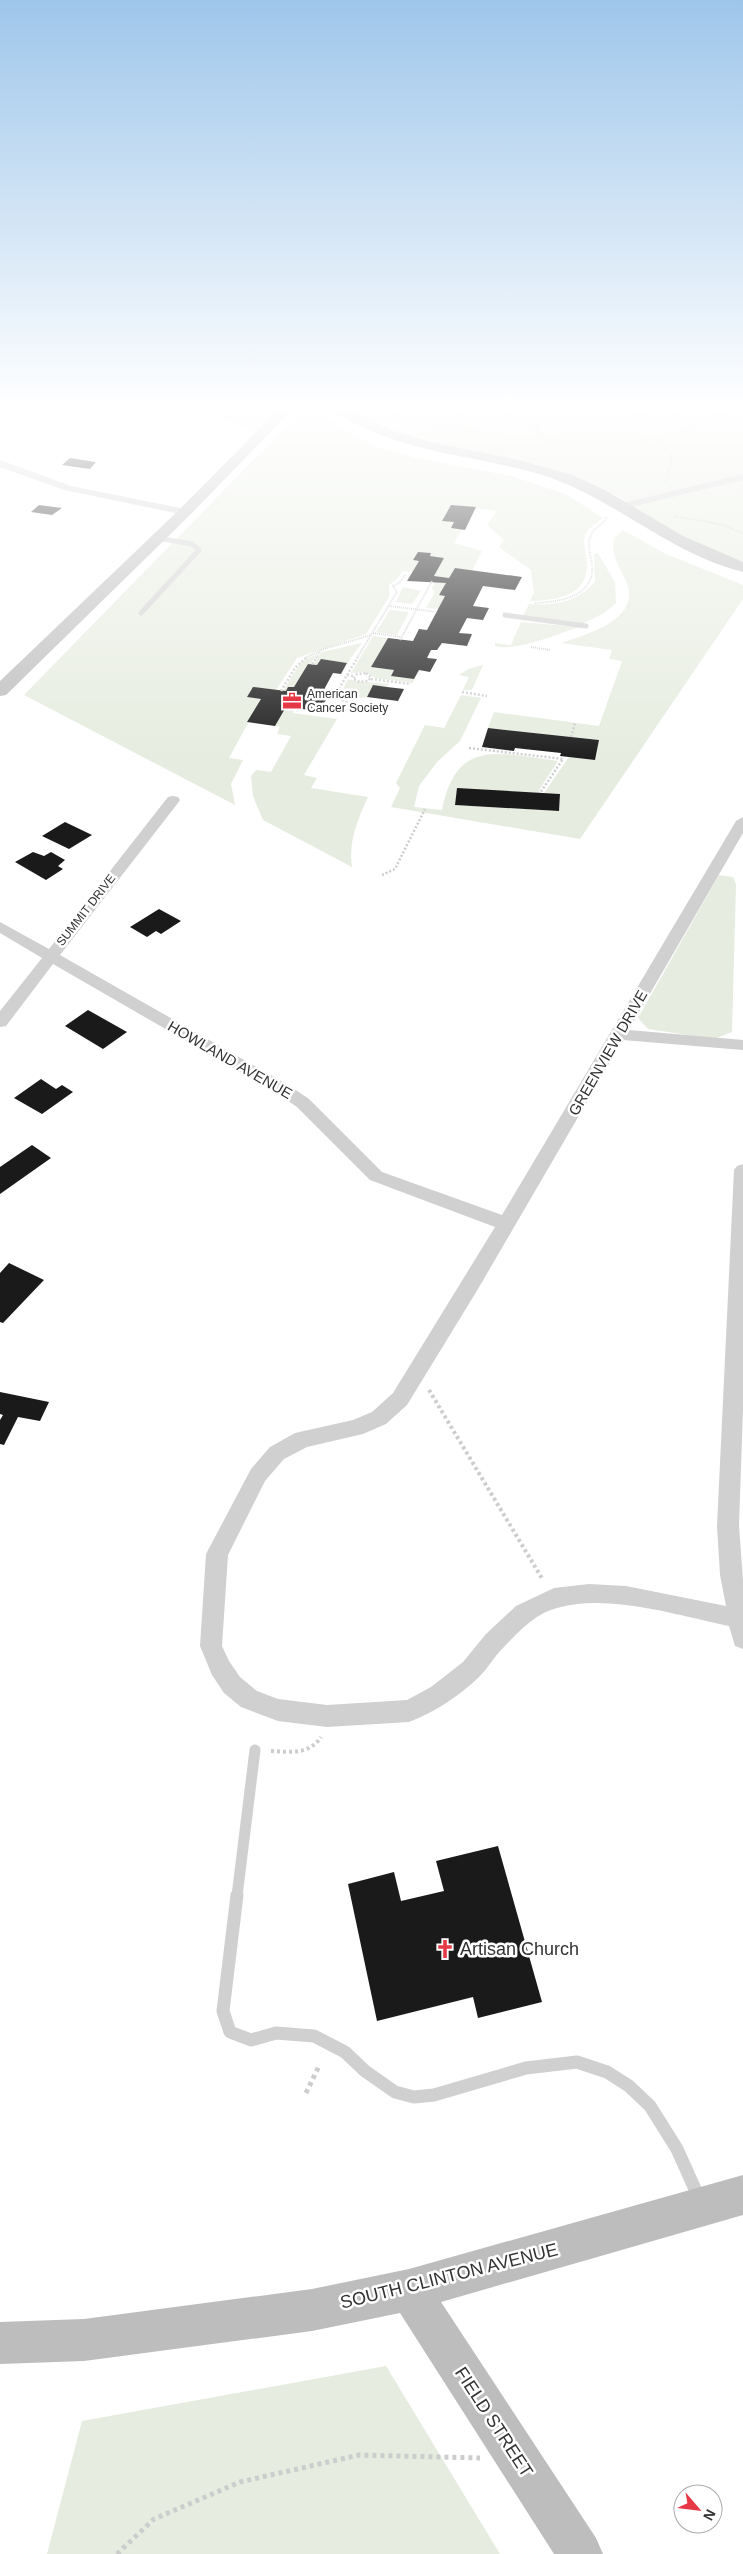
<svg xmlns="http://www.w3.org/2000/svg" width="743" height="2554" viewBox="0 0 743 2554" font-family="Arial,sans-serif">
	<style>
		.green { fill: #e6ecdf }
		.building { fill: #1a1a1a }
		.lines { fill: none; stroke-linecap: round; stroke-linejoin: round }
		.path-far3 { stroke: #cdcdcd; stroke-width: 2; stroke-dasharray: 1 1; stroke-linecap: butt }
		.path-far2 { stroke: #cdcdcd; stroke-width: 2.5; stroke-dasharray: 2 2; stroke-linecap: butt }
		.path-far1 { stroke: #cdcdcd; stroke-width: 4; stroke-dasharray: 3 3; stroke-linecap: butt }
		.path { stroke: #cdcdcd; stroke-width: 5; stroke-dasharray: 4 4; stroke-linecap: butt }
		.lane-far2 { stroke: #d0d0d0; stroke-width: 5 }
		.lane-far1 { stroke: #d0d0d0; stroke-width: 11 }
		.lane { stroke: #d0d0d0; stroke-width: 13 }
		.street { fill: #d0d0d0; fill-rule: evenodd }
		.secondary { fill: #bdbdbd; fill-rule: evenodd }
		.labels { text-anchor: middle; stroke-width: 5; stroke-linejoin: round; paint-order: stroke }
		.far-poi-label { font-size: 12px; fill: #333; stroke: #fff; text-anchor: start }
		.far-street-label { font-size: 12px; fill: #333; stroke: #fff }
		.street-label { font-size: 15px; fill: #333; stroke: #fff }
		.near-poi-label { font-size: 18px; fill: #333; stroke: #fff; text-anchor: start }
		.near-street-label { font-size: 18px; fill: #333; stroke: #fff }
	</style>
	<rect width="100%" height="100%" fill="#fff"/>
	<g class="green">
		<polygon points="200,409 277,409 256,433"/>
		<path d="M303,409H315L343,429L374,446L417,458L511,476L566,494L603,518C598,521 592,526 588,530C580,540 587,553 587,564C588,597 554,600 530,601L534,593L531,570L499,547L504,540L487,525L497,511L451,505L442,521L454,522L462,529L454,543L482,551L472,571L455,568L449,578L434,576L444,558L430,556L431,553L418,552L413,560L419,561L412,572L403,571L396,580L389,585V597L366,634L297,658L276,690L253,687L247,697L261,699L229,758L243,760L231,784L235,805L24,695Z"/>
		<polygon points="348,409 743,409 743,564 677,535 618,496 578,478 527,462 436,445 373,423"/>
		<path d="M623,530L666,554L743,585V599L580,839L391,807L400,788L396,783L425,725L444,728L461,695L481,698L460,741L437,762L419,786L414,807L442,810C457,736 500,754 558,761L539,790L540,793L457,789L455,805L559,811L560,794L544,793L569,757L595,760L599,740L488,728L494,712L599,726L622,661L609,659L612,650L561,643C589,634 643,618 626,581C619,565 610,555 614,538Z"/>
		<path d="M598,553L615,582L616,603L604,613L582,624L523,616L529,604C555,606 577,602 595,582L594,554Z"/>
		<polygon points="435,582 446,583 439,595 445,596 438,609 426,608 435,592 432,589"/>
		<polygon points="403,587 421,591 412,604 396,602"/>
		<polygon points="390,610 409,612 397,635 376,632"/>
		<path d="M521,622L579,627C558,634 515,652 495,646V643L511,645Z"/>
		<polygon points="373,636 388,638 371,667 394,670 391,676 414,679 413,683 375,678 366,672 351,673"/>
		<polygon points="362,643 347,663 321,659 317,665 313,664 322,652"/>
		<polygon points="317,654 310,664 308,664 294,687 288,687 286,691 283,691 301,662"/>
		<polygon points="483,665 472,690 463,690 469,677 459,675 468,669"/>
		<path d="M348,679C361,684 374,681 389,684L387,687L373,685L367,697L344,700L340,695Z"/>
		<path d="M286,707L295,708L293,713L337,719L304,775L317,778L311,788L368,797C358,819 348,842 352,867L263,820L253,796L251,776L256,770L271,772L291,736L277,734L280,726H275Z"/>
		<polygon points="719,875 733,877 736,884 732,1032 714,1039 648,1029 638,1018"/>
		<polygon points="386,2366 500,2554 47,2554 82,2421"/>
	</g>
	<g class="building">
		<polygon points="70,458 96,462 90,469 62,465"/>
		<polygon points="39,505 62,508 52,515 31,512"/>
		<polygon points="451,505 476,507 465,530 451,528 454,522 442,521"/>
		<polygon points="418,552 431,553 430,556 444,558 434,576 449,578 455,568 522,577 515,590 483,586 473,606 489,608 483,620 467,618 459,633 472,634 467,646 442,643 437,650 431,650 427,658 437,659 430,672 419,670 414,679 391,676 394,670 371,667 388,638 413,641 419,629 427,630 445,596 439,595 446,583 407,581 419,561 413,560"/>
		<polygon points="321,659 347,663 341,674 333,673 320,697 327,698 319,711 286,707 275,726 247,722 261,699 247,697 253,687 286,691 288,687 294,687 308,664 317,665"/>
		<polygon points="373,685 387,687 404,689 398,701 367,697"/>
		<polygon points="488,728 571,737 599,740 595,760 560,756 561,753 515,748 514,751 482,747"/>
		<polygon points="457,788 560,794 559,811 455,805"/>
		<polygon points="65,822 92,835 69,849 42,836"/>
		<polygon points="33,852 44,856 51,852 65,860 58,866 63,869 46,880 15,862"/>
		<polygon points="159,909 181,921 161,934 156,931 147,937 130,927"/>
		<polygon points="88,1010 127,1032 103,1049 65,1026"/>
		<polygon points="41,1079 56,1089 62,1085 73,1092 42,1114 14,1098"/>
		<polygon points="32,1145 51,1158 0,1194 0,1167"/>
		<polygon points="9,1263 44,1280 3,1323 0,1322 0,1273"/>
		<polygon points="0,1392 49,1402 40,1421 18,1417 4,1445 0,1444 0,1420 3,1415 0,1414"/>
		<polygon points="498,1846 542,2002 478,2018 473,1997 377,2021 348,1884 394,1872 401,1901 444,1891 436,1861"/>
	</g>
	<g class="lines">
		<g class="path-far3">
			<polyline points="387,409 412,422 426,425 472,430 504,437 587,442 629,442 659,438 696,428 720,414 696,409"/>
			<polyline points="441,409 493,422 524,424 550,438"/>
			<polyline points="496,409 530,422 546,424 608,421 653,411 690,416"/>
			<polyline points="684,409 690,416"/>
			<polyline points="720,414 743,413"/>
			<polyline points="537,423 540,434"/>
			<polyline points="659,438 673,458 665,482"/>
			<polyline points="674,516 724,525 743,534"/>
			<path d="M535,603C559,602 595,597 592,565C591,556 587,547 590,538C592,528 603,525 607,517"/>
			<polyline points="389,606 437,612"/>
			<polyline points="373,633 401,637"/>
			<polyline points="400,640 432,581"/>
			<polyline points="531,647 550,650"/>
			<polyline points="305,658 324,649 371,635"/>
			<polyline points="316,658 320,652"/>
			<polyline points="357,658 397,592 393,586 399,583 405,575"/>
		</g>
		<g class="path-far2">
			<polyline points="312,664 317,657"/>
			<polygon points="366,673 371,677 368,681 360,682 353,679 357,674"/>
			<polyline points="347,675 358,657"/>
			<polyline points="353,676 347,675 334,697 355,705 353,709"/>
			<polyline points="371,679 411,684"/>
			<polyline points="281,691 295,668 307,657"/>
			<polyline points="462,692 487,696"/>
			<polyline points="571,737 575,723"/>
			<polyline points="469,748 563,759 540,793"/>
			<polyline points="382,875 395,869 425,809"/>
		</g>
		<g class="path-far1">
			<polyline points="429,1390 543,1580"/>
			<path d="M271,1751C290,1752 309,1755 321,1737"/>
		</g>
		<g class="path">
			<polyline points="306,2093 319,2066"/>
			<polyline points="117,2554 154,2519 240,2482 359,2455 480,2458"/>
		</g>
		<g class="lane-far2">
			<polyline points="141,613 199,550 192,544 157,538"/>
			<polyline points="505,615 586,626"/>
		</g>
		<polyline class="lane-far1" points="237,1896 255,1750"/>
		<polyline class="lane" points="237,1895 223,2011 230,2032 251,2040 276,2033 314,2036 345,2052 365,2071 395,2092 414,2097 434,2095 526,2068 577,2062 607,2072 629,2086 650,2106 677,2149 699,2198"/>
		<g class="street">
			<polygon points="0,460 71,486 185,509 190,512 185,515 64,490 0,467"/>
			<polygon points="743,474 743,480 623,509 618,506 619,504"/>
			<path d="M173,796L178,797L180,800L178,803L60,955L290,1086L309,1099L382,1172L502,1215L736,821L743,817V833L629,1030L743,1040V1050L623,1040L478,1289L407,1405L386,1424L363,1434L307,1447L284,1459L265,1481L228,1555L222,1646L229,1661L240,1677L257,1691L278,1699L327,1705L407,1700L431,1687L463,1662L486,1634L516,1606L554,1588L589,1584L626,1586L726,1606L720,1575L717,1526L734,1170L737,1166L743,1164V1409L739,1526L743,1580V1649L735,1646L729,1626C679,1616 608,1593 557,1608C536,1613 518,1632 503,1648C494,1657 488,1668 479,1677C459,1696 435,1712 409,1722L327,1727L278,1721L241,1707L224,1693L212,1675L200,1646L206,1554L251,1469L270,1447L295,1433L353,1420L372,1412L393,1393L495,1227L370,1180L297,1107L278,1094L53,964L6,1026L0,1027V1011L42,958L0,933V922L49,949L168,797Z"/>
		</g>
		<g class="secondary">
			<polygon points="279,409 293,409 190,515 6,695 0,696 0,681 180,509"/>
			<path d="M331,409H347L391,430L427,441L519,460L572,475L607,491L683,536L743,562V572C666,553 608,492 532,472C472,456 410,452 354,423C346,419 336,416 331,409Z"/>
			<polygon points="743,2175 743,2215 441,2302 596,2538 603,2554 554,2554 400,2313 312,2331 84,2361 0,2364 0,2322 84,2319 312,2289 409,2269"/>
		</g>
	</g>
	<linearGradient id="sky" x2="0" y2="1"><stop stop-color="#9ec6ea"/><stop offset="0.53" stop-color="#fff"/><stop offset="1" stop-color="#fff" stop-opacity="0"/></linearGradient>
	<rect width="743" height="766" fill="url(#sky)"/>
	<defs>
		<g id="office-bare" transform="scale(1.5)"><path d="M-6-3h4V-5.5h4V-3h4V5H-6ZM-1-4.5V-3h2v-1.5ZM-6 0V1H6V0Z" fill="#e63946" stroke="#fff" stroke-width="2.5" paint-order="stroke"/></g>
		<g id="church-bare" transform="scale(1.5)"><path d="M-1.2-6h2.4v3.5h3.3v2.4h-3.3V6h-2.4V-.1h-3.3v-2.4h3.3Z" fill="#e63946" stroke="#fff" stroke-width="2.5" paint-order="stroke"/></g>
	</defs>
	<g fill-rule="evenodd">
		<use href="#office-bare" x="292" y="701"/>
		<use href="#church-bare" x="445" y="1949"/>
	</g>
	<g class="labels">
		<g class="far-poi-label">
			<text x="307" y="698">American<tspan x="307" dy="14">Cancer Society</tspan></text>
		</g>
		<g class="far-street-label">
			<text transform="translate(86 910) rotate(-52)" y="4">SUMMIT DRIVE</text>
		</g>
		<g class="street-label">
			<text transform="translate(608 1053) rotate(-60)" y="5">GREENVIEW DRIVE</text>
			<text transform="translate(230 1060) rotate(30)" y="5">HOWLAND AVENUE</text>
		</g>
		<g class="near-poi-label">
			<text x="460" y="1955">Artisan Church</text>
		</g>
		<g class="near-street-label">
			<text transform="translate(449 2276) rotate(-14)" y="6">SOUTH CLINTON AVENUE</text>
			<text transform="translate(494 2422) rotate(57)" y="6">FIELD STREET</text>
		</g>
	</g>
	<g transform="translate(698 2509) rotate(118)"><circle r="24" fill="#ffffff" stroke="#adadad"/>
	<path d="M0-4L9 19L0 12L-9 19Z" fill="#e63946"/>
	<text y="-8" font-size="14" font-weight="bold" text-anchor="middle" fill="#333333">N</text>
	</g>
</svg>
